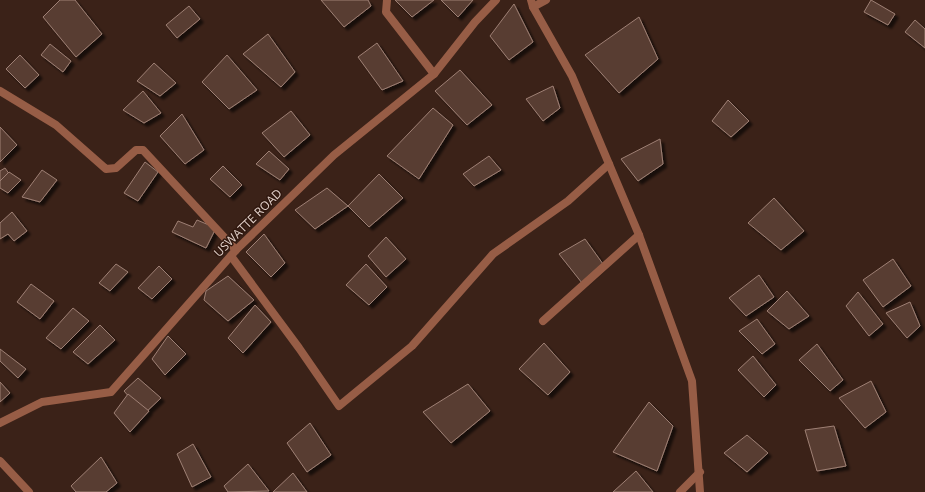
<svg xmlns="http://www.w3.org/2000/svg" width="925" height="492" viewBox="0 0 925 492" font-family="'Open Sans',sans-serif">
	<style>
		.building { fill: #593d33; stroke: #9e8074; filter: url(#shadow) }
		.lines { fill: none; stroke-linecap: round; stroke-linejoin: round }
		.street { stroke: #975d46; stroke-width: 8 }
		.labels { text-anchor: middle; stroke-width: 3; stroke-linejoin: round; paint-order: stroke }
		.street-label { font-size: 12px; fill: #e1d0c9; stroke: #30180f }
	</style>
	<defs>
		<filter id="shadow"><feDropShadow dx="3.5" dy="3.5" stdDeviation="1" flood-color="#0009"/></filter>
	</defs>
	<rect width="100%" height="100%" fill="#3b2218"/>
	<g class="building">
		<polygon points="60,0 75,0 102,34 76,57 43,17"/>
		<polygon points="321,0 368,0 371,6 344,27"/>
		<polygon points="395,0 434,0 412,17"/>
		<polygon points="441,0 473,0 458,17"/>
		<polygon points="871,0 895,14 888,25 864,12"/>
		<polygon points="514,4 533,42 509,60 490,36"/>
		<polygon points="189,6 200,19 177,38 166,25"/>
		<polygon points="639,17 658,59 619,93 585,55"/>
		<polygon points="915,20 925,29 925,48 905,32"/>
		<polygon points="268,34 295,72 281,87 243,54"/>
		<polygon points="377,43 403,81 382,90 358,57"/>
		<polygon points="50,44 71,61 63,72 41,55"/>
		<polygon points="20,55 39,75 25,88 6,69"/>
		<polygon points="227,55 257,90 229,109 202,82"/>
		<polygon points="154,63 176,83 160,96 137,81"/>
		<polygon points="460,70 492,105 467,125 435,91"/>
		<polygon points="553,86 560,108 543,121 526,99"/>
		<polygon points="143,91 161,113 144,123 123,110"/>
		<polygon points="728,100 749,121 731,137 712,121"/>
		<polygon points="433,108 453,125 419,179 387,156"/>
		<polygon points="291,111 310,135 284,157 262,133"/>
		<polygon points="182,114 204,150 185,164 160,136"/>
		<polygon points="0,127 17,145 0,162"/>
		<polygon points="660,139 663,164 638,181 621,159"/>
		<polygon points="269,151 289,169 280,180 256,164"/>
		<polygon points="489,156 501,170 474,186 463,174"/>
		<polygon points="145,162 158,172 138,201 124,193"/>
		<polygon points="223,166 242,185 230,197 210,179"/>
		<polygon points="5,168 10,175 0,182 0,171"/>
		<polygon points="42,170 57,180 40,202 22,197"/>
		<polygon points="9,172 21,180 8,193 0,188 0,181"/>
		<polygon points="379,174 403,198 369,227 348,206"/>
		<polygon points="327,188 348,206 315,229 295,210"/>
		<polygon points="774,198 804,231 781,250 748,223"/>
		<polygon points="12,212 27,231 14,241 8,234 0,239 0,223"/>
		<polygon points="197,220 216,228 206,248 172,232 178,221 193,227"/>
		<polygon points="264,234 285,263 271,277 246,252"/>
		<polygon points="386,237 406,259 386,277 368,256"/>
		<polygon points="585,239 603,264 582,283 559,254"/>
		<polygon points="893,259 911,286 883,307 863,280"/>
		<polygon points="116,264 128,272 110,291 99,283"/>
		<polygon points="366,264 387,287 369,305 346,285"/>
		<polygon points="159,266 172,279 152,299 138,288"/>
		<polygon points="759,275 774,297 746,316 729,298"/>
		<polygon points="228,276 254,300 228,321 204,300 206,291"/>
		<polygon points="31,284 54,301 40,319 17,302"/>
		<polygon points="787,291 809,316 789,329 767,311"/>
		<polygon points="858,292 883,324 869,336 846,306"/>
		<polygon points="910,302 920,326 907,338 886,313"/>
		<polygon points="255,305 271,322 243,353 228,338"/>
		<polygon points="73,308 89,321 61,349 46,338"/>
		<polygon points="757,319 775,344 762,354 739,331"/>
		<polygon points="100,325 115,340 88,364 73,352"/>
		<polygon points="168,336 186,354 165,375 152,359"/>
		<polygon points="544,343 570,372 548,395 519,369"/>
		<polygon points="817,344 843,380 830,391 799,360"/>
		<polygon points="0,349 26,369 18,378 0,361"/>
		<polygon points="753,356 776,385 764,397 738,370"/>
		<polygon points="138,378 161,398 144,414 124,391"/>
		<polygon points="871,381 886,412 865,428 839,398"/>
		<polygon points="0,382 10,393 0,402"/>
		<polygon points="468,384 490,411 451,443 423,412"/>
		<polygon points="128,394 149,411 130,432 114,413"/>
		<polygon points="649,402 673,426 657,471 613,452"/>
		<polygon points="310,423 331,455 307,472 287,443"/>
		<polygon points="834,426 846,466 817,471 805,430"/>
		<polygon points="747,435 768,453 747,472 724,453"/>
		<polygon points="193,444 211,477 192,487 177,454"/>
		<polygon points="101,457 117,483 106,492 76,492 71,486"/>
		<polygon points="248,464 269,491 228,492 224,486"/>
		<polygon points="636,471 653,492 613,492"/>
		<polygon points="293,473 307,492 273,492"/>
	</g>
	<g class="lines">
		<g class="street">
			<polyline points="387,0 386,12 434,74"/>
			<polyline points="531,0 533,7 572,76 609,164 639,235 692,381 700,492"/>
			<polyline points="533,7 546,0"/>
			<polyline points="0,91 56,125 106,169 116,168 136,150 143,150 236,250"/>
			<polyline points="231,256 299,348 339,406 412,346 493,254 568,201 609,164"/>
			<polyline points="543,321 639,235"/>
			<polyline points="0,423 42,402 111,392 236,250 334,155 434,74 475,22 496,0"/>
			<polyline points="0,461 29,492"/>
			<polyline points="680,492 700,472"/>
		</g>
	</g>
	<g class="labels">
		<g class="street-label">
			<text transform="translate(248 223) rotate(-45)" y="4">USWATTE ROAD</text>
		</g>
	</g>
</svg>
